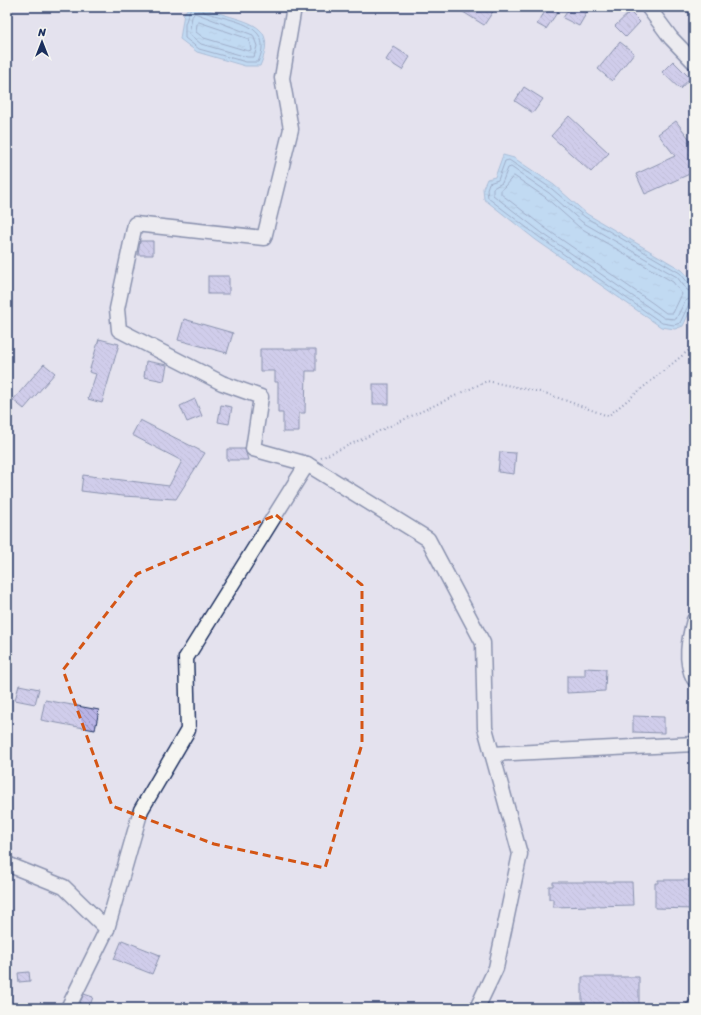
<svg xmlns="http://www.w3.org/2000/svg" width="701" height="1015" viewBox="0 0 701 1015" font-family="Sriracha,sans-serif">
	<style>
		.water { fill: url(#water-ripples); stroke: #6590ba }
		.lines { fill: none; stroke-linecap: round; stroke-linejoin: round }
		.shore { stroke: #4d6f9b; stroke-width: 1 }
		.building { fill: url(#building-back-hatch); stroke: #1b2f5e }
		.minor-casing { stroke: #1b2f5e; stroke-width: 17 }
		.path { stroke: #1b2f5e; stroke-width: 2; stroke-dasharray: 1 3; stroke-linecap: butt }
		.minor { stroke: #f6f6f2; stroke-width: 14 }
		.marked { fill: none; stroke: #d45514; stroke-width: 3; stroke-dasharray: 8 5; stroke-linejoin: round }
	</style>
	<defs>
		<pattern id="water-ripples" width="26" height="14" patternUnits="userSpaceOnUse"><rect width="26" height="14" fill="#97d0f7"/><path d="M2 4q2-2 4 0t4 0M15 11q2-2 4 0t4 0" fill="none" stroke="#82b3d6"/></pattern>
		<pattern id="building-back-hatch" width="6" height="6" patternUnits="userSpaceOnUse"><rect width="6" height="6" fill="#b9b4e6"/><path d="M-1 5l2 2M0 0l6 6M5-1l2 2" fill="none" stroke="#9693be"/></pattern>
	</defs>
	<rect width="100%" height="100%" fill="#e4e2ee"/>
	<filter id="ink" filterUnits="userSpaceOnUse"><feTurbulence type="fractalNoise" baseFrequency=".025" numOctaves="2"/><feDisplacementMap in="SourceGraphic" scale="8" xChannelSelector="R" yChannelSelector="G"/><feConvolveMatrix kernelMatrix="1 2 1 2 8 2 1 2 1" color-interpolation-filters="sRGB"/></filter>
	<g filter="url(#ink)">
		<g class="water">
			<path d="M189,7C202,7 212,11 225,15C256,24 276,29 260,66H245L197,52L180,39L184,13Z"/>
			<path d="M503,155L514,158L554,185L587,214L682,270C701,289 693,305 683,326L675,329L661,327L536,240L484,199L483,188L487,179L495,177Z"/>
		</g>
		<g class="lines">
			<g class="shore">
				<path d="M191,7L185,24V38L199,49L246,62H258C276,23 230,21 204,12L201,7"/>
				<polygon points="195,13 253,35 257,46 254,57 247,57 201,44 189,34 192,17"/>
				<polygon points="199,22 249,39 251,50 248,51 204,38 196,32 197,24"/>
				<polygon points="514,176 545,197 579,227 673,282 682,294 673,313 666,313 654,304 545,228 501,194 501,191"/>
				<polyline points="694,286 690,285 680,273 585,217 552,189 509,160 505,161 498,180 489,183 487,189 488,198 539,237 662,323 674,325 680,323 689,304 694,302"/>
				<polyline points="694,292 687,290 677,277 582,222 549,193 511,167 508,168 502,183 493,188 493,195 542,233 664,318 676,319 685,301 694,297"/>
			</g>
		</g>
		<g class="building">
			<polygon points="455,7 496,7 484,25"/>
			<polygon points="548,7 561,7 546,29 537,24"/>
			<polygon points="570,7 590,7 579,26 563,18"/>
			<polygon points="630,12 640,22 626,37 615,26"/>
			<polygon points="620,42 634,53 612,81 598,69"/>
			<polygon points="394,47 410,57 402,70 386,60"/>
			<polygon points="673,61 690,78 680,89 662,72"/>
			<polygon points="524,87 543,99 533,113 515,101"/>
			<polygon points="569,116 609,153 591,172 551,136"/>
			<polygon points="676,121 694,145 694,172 645,194 636,174 675,156 658,134"/>
			<polygon points="140,241 153,241 153,255 138,255"/>
			<rect x="208" y="276" width="21" height="18"/>
			<polygon points="184,319 233,333 227,353 178,340"/>
			<polygon points="99,339 119,344 102,403 88,399 96,374 89,372"/>
			<polygon points="260,349 316,349 316,371 306,371 305,413 299,413 299,432 283,432 283,413 278,413 278,382 275,382 275,371 260,371"/>
			<polygon points="146,361 167,365 164,381 144,377"/>
			<polygon points="44,364 55,373 24,409 13,400"/>
			<rect x="373" y="384" width="16" height="20"/>
			<polygon points="195,399 202,416 187,422 180,406"/>
			<polygon points="221,405 232,407 229,424 218,422"/>
			<polygon points="140,420 205,453 176,499 122,496 81,491 83,475 169,486 182,461 132,435"/>
			<polygon points="227,449 245,449 248,460 227,460"/>
			<polygon points="500,452 516,453 514,474 498,472"/>
			<polygon points="585,668 606,669 605,691 567,693 567,676 585,676"/>
			<polygon points="19,685 39,689 35,704 15,700"/>
			<polygon points="45,700 99,710 95,730 41,720"/>
			<polygon points="633,716 664,717 664,733 633,732"/>
			<polygon points="658,880 694,880 694,909 655,908 655,883 658,883"/>
			<polygon points="553,882 632,882 633,905 553,907 553,899 549,899 549,886 553,886"/>
			<polygon points="122,940 160,955 152,974 114,959"/>
			<polygon points="29,972 30,981 19,982 18,973"/>
			<polygon points="582,977 639,977 639,1007 582,1008"/>
			<polygon points="84,994 93,997 89,1008 77,1008"/>
		</g>
		<g class="lines">
			<g class="minor-casing">
				<g id="minor">
					<polyline points="648,7 671,38 694,62"/>
					<polyline points="307,464 428,539 483,643 485,728 520,854 496,968 477,1008"/>
					<path d="M694,620C689,639 684,661 694,679"/>
					<polyline points="492,754 694,744"/>
					<polyline points="7,864 64,887 107,929 68,1008"/>
					<polyline points="107,929 141,810 188,730 186,658 307,464 253,449 261,397 222,383 119,330 117,309 135,224 264,238 291,129 282,78 294,7"/>
					<polyline points="693,1008 694,1007"/>
				</g>
			</g>
			<polyline class="path" points="321,458 487,381 545,393 608,416 694,346"/>
			<use href="#minor" class="minor"/>
		</g>
	</g>
	<path d="M0 0H701V1015H0ZM276,515L362,585V744L325,868L214,844L112,806L63,670L137,574Z" fill="#e4e2ee" fill-opacity=".55" fill-rule="evenodd"/>
	<path class="marked" d="M276,515L362,585V744L325,868L214,844L112,806L63,670L137,574Z"/>
	<rect width="701" height="1015" fill="none" stroke="#f6f6f2" stroke-width="24"/>
	<rect x="12" y="12" width="677" height="991" fill="none" stroke="#1b2f5e" stroke-width="1.5" filter="url(#ink)"/>
	<g transform="translate(42 42)" stroke="#f6f6f2" stroke-width="3" paint-order="stroke">
	<path d="M0-3L7 15L0 10L-7 15Z" fill="#1b2f5e"/>
	<text y="-6" font-size="11" font-weight="bold" text-anchor="middle" fill="#1b2f5e">N</text>
	</g>
</svg>
